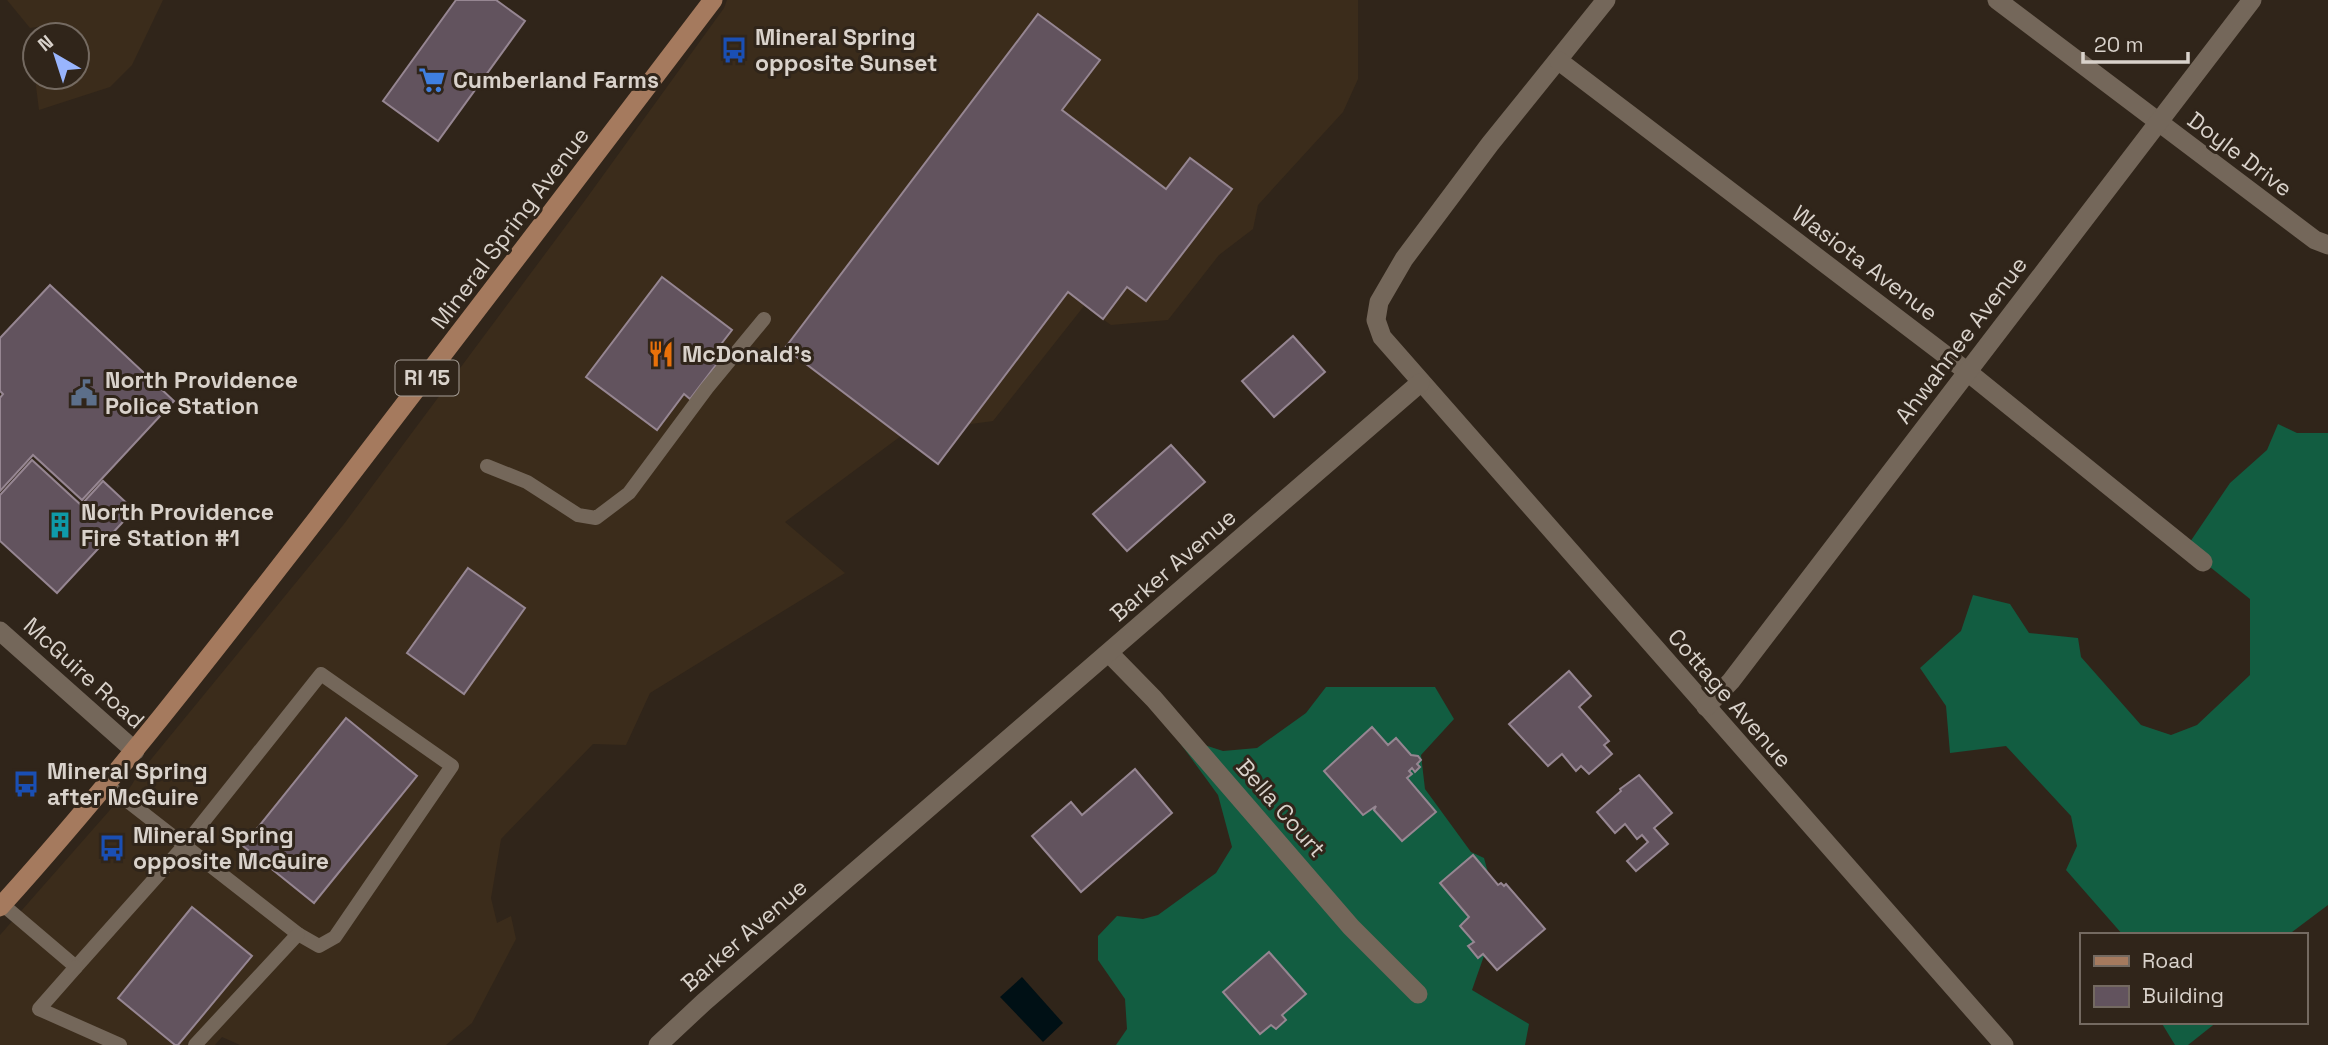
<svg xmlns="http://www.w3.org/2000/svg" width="2328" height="1045" viewBox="0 0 2328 1045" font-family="'Space Grotesk',sans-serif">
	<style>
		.built { fill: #3b2c1b }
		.forest { fill: #125d41 }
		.water { fill: #001015 }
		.building { fill: #62535e; stroke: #968692; stroke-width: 2 }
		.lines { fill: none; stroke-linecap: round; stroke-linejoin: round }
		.service { stroke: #74675a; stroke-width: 14 }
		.minor { stroke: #74675a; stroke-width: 19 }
		.primary { stroke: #a57a5e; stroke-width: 19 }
		.labels { text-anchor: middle; stroke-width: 6; stroke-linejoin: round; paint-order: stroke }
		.shield { fill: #30251a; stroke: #a69e96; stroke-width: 2 }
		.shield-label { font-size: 21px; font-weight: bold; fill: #d9d2cb }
		.poi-label { font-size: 23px; font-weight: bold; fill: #d9d2cb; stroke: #30251a; text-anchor: start }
		.street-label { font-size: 23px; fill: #d9d2cb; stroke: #30251a }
	</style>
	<rect width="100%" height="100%" fill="#30251a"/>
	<g class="built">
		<polygon points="7,0 163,0 132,65 110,87 39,110 34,70 35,68 35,77 77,77 77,35 61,35 64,32 62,23 30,28"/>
		<polygon points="727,0 1358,0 1358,79 1343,112 1258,205 1253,229 1219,255 1168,320 1111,325 1084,306 993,421 905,433 785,522 845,573 650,693 626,745 593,744 501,839 491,898 497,923 511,916 516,939 472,1023 446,1045 240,1045 222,1037 215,1045 0,1045 0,935 131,786 139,773 139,767 148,763 344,524 586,199 724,8"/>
	</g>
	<g class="forest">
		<polygon points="2278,424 2297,433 2328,433 2328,905 2288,935 2123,935 2066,870 2077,846 2071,816 2006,746 1950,753 1946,706 1920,668 1961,631 1973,595 2010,604 2029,633 2078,638 2081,657 2141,725 2171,735 2197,725 2250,675 2250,599 2190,551 2190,542 2230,483 2267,450"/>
		<polygon points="1326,687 1435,687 1454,719 1421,755 1425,789 1471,852 1484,858 1499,913 1472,990 1529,1024 1525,1045 1116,1045 1127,1029 1125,999 1098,960 1098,936 1117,916 1143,919 1158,915 1216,873 1232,847 1218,795 1180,743 1183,738 1223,751 1257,748 1306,713"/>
		<polygon points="2161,1022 2217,1022 2188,1045 2175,1045"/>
	</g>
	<polygon class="water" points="1022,977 1063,1023 1043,1042 1000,997"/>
	<g class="building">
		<polygon points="456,0 496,0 525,21 438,141 383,101"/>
		<polygon points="1038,14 1100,60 1062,110 1166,189 1190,158 1232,189 1146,301 1127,287 1103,319 1068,292 938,464 785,348"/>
		<polygon points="662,277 732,330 715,352 722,357 690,399 684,394 657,430 586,377"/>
		<polygon points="50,285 174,401 82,500 33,455 0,491 0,398 3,394 0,391 0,338"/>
		<polygon points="1293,336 1325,372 1274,417 1242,381"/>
		<polygon points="1171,445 1205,482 1127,551 1093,514"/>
		<polygon points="32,460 81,505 103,481 134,510 57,593 0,541 0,495"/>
		<polygon points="468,568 525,608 464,694 407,653"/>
		<polygon points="1569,671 1591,696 1579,707 1609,741 1604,745 1612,754 1589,774 1581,766 1576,771 1562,754 1548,766 1509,724"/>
		<polygon points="346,718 417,776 314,903 243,846"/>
		<polygon points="1372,727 1388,745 1396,738 1411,755 1418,756 1421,760 1417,764 1420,767 1415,772 1412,768 1409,771 1412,774 1407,778 1436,812 1402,841 1374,810 1376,806 1363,815 1324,771"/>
		<polygon points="1135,769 1172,813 1081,892 1032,836 1071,802 1082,815"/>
		<polygon points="1639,775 1672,813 1654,828 1668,844 1636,871 1627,861 1648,842 1642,835 1637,839 1625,824 1615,833 1597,812 1621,791 1620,789"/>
		<polygon points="1473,855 1498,885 1501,883 1504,886 1506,884 1545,929 1497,970 1483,954 1478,958 1468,946 1474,942 1460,926 1469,917 1440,883"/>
		<polygon points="192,907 252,956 178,1045 175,1045 118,998"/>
		<polygon points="1269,952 1306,994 1282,1015 1286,1020 1276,1029 1271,1025 1260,1034 1223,992"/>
	</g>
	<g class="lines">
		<g class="service">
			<polyline points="487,466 527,482 578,515 596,518 629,493 707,388 764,319"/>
			<polyline points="2,904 76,967 184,846 321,674 452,766 335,937 319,946 298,934 107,785"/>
			<polyline points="76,967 39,1009 120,1045"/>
			<polyline points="195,1045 298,934"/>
		</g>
		<g class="minor">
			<polyline points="1606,0 1490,144 1404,259 1379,302 1376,320 1382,337 2004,1045"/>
			<polyline points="1997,0 2315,240 2328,245"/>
			<polyline points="1559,61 1969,373 2203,562"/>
			<polyline points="0,631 135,751"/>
			<polyline points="1109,653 1154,699 1351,927 1418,994"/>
			<polyline points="1706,707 1731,681 2252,0"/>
			<polyline points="658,1045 704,1002 1420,383"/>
		</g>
		<path class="primary" d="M0,907C113,782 216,649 319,516C451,345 582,172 713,0"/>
	</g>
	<defs>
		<g id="bus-bare" transform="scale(2.1)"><path d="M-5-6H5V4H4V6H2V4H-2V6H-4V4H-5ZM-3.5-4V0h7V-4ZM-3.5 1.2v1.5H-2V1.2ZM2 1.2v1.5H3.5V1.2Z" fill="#1a4fb4" stroke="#30251a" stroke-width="2.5" paint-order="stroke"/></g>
		<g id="supermarket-bare" transform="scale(2.1)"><path d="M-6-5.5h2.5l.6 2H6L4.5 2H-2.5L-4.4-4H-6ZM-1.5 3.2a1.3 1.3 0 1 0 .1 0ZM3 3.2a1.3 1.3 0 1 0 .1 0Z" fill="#3f7fe0" stroke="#30251a" stroke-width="2.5" paint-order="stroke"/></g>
		<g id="restaurant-bare" transform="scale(2.1)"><path d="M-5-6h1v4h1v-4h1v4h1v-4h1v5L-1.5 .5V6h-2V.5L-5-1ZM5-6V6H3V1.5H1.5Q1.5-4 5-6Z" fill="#e8710a" stroke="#30251a" stroke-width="2.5" paint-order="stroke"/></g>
		<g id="civic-bare" transform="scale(2.1)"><path d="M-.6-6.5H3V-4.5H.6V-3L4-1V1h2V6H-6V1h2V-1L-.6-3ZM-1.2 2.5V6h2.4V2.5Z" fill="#5c6f8a" stroke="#30251a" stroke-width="2.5" paint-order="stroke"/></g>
		<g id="building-bare" transform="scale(2.1)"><path d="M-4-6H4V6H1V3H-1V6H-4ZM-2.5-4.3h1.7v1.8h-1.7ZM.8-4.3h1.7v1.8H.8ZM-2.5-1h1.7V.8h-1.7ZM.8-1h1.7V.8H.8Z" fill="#0f9aa8" stroke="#30251a" stroke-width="2.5" paint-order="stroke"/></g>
	</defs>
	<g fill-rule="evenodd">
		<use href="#bus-bare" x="734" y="50"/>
		<use href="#supermarket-bare" x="432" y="80"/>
		<use href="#restaurant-bare" x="661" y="354"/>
		<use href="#civic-bare" x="84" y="393"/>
		<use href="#building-bare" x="60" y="525"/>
		<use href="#bus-bare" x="26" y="784"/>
		<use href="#bus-bare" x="112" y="848"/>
	</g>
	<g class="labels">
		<rect class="shield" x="395.5" y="360.5" width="63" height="35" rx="5"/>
		<g class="shield-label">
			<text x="427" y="385">RI 15</text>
		</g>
		<g class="poi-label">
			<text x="755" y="45">Mineral Spring<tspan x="755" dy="26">opposite Sunset</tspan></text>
			<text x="453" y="88">Cumberland Farms</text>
			<text x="682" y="362">McDonald's</text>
			<text x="105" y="388">North Providence<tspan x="105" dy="26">Police Station</tspan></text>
			<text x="81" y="520">North Providence<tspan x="81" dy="26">Fire Station #1</tspan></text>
			<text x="47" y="779">Mineral Spring<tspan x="47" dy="26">after McGuire</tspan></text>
			<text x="133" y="843">Mineral Spring<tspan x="133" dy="26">opposite McGuire</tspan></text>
		</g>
		<g class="street-label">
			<text transform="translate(2240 154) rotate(37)" y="8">Doyle Drive</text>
			<text transform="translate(510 228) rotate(-53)" y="8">Mineral Spring Avenue</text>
			<text transform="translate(1865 263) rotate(37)" y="8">Wasiota Avenue</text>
			<text transform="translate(1961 340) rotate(-53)" y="8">Ahwahnee Avenue</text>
			<text transform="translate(1173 565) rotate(-41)" y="8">Barker Avenue</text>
			<text transform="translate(84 673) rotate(42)" y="8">McGuire Road</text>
			<text transform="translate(1730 698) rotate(49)" y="8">Cottage Avenue</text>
			<text transform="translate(1281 808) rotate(49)" y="8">Bella Court</text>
			<text transform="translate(744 935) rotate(-41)" y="8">Barker Avenue</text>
		</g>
	</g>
	<rect x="2080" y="933" width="228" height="91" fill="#30251a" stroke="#746a61" stroke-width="2"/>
	<rect x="2094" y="956" width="35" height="10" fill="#a57a5e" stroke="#746a61" stroke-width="2"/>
	<text x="2142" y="968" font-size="21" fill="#d9d2cb">Road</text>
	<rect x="2094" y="986" width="35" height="21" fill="#62535e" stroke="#746a61" stroke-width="2"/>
	<text x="2142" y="1003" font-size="21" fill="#d9d2cb">Building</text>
	<g transform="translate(56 56) rotate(321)"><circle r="33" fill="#30251a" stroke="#746a61" stroke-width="2"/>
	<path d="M0-5L12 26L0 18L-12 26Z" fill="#99b5fd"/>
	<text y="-10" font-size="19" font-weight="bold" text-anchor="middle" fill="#d9d2cb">N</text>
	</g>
	<path d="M2083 52v10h105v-10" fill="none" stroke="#d9d2cb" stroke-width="3.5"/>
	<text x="2094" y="52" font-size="21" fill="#d9d2cb" stroke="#30251a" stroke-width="5" paint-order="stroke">20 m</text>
</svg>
